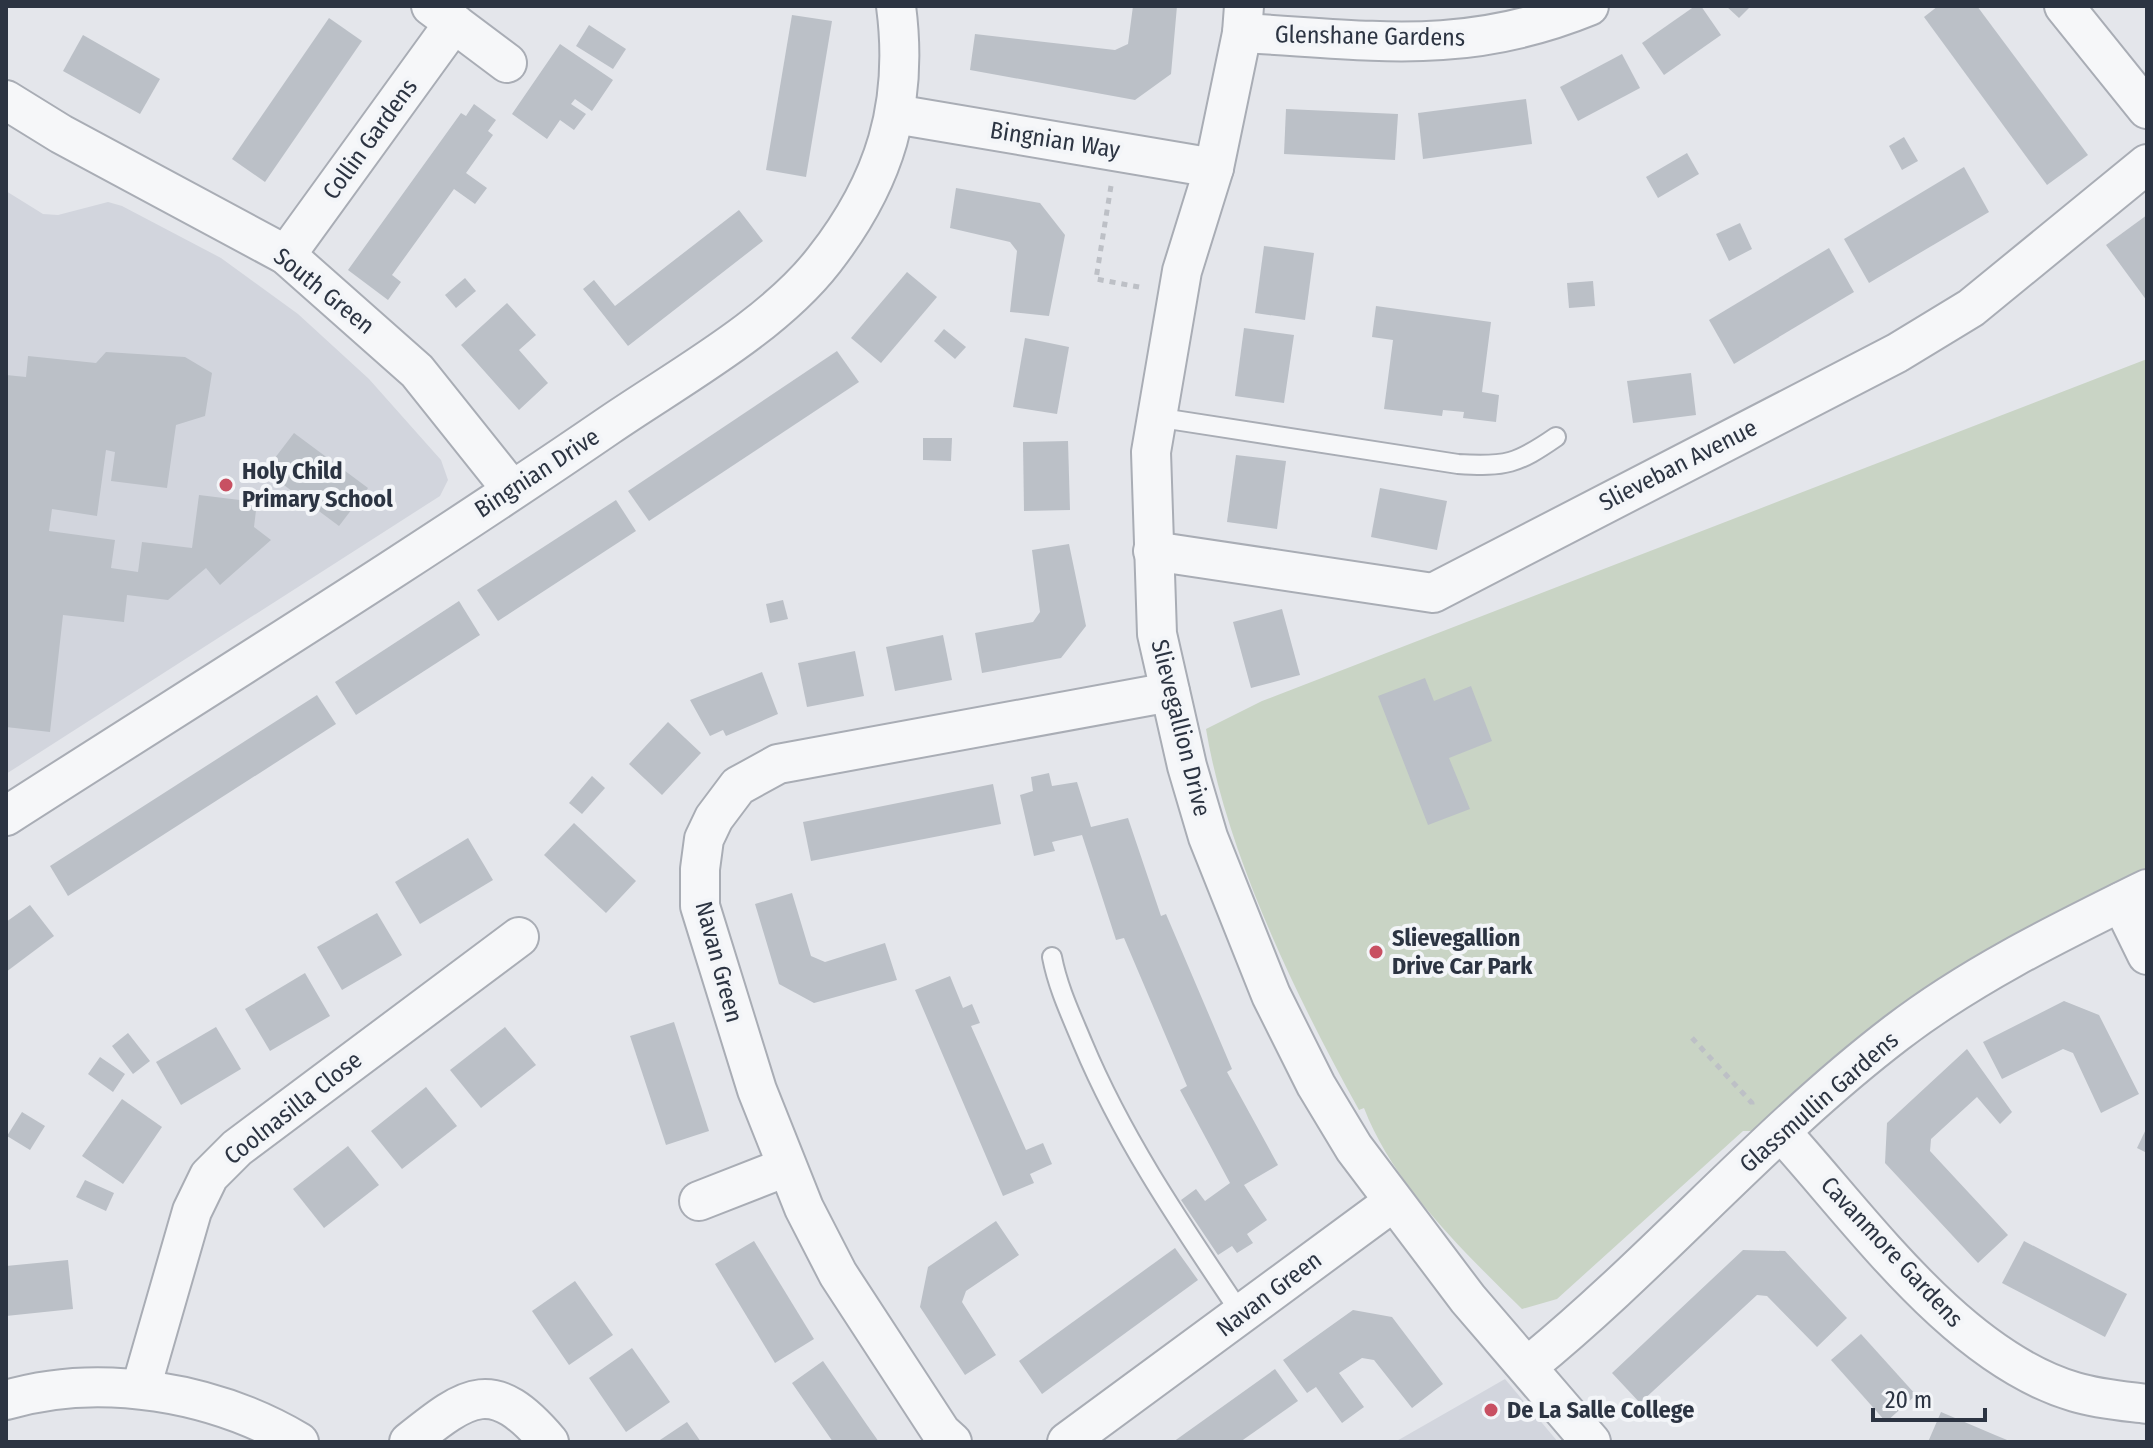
<svg xmlns="http://www.w3.org/2000/svg" width="2153" height="1448" viewBox="0 0 2153 1448" font-family="'Fira Sans Condensed',sans-serif">
	<style>
		.built { fill: #d2d5dd }
		.green { fill: #c9d4c5 }
		.building { fill: #bbc0c7 }
		.lines { fill: none; stroke-linecap: round; stroke-linejoin: round }
		.lane-casing { stroke: #a9adb5; stroke-width: 22 }
		.street-casing { stroke: #a9adb5; stroke-width: 42 }
		.path { stroke: #bdc0c6; stroke-width: 5; stroke-dasharray: 6 6; stroke-linecap: butt }
		.lane { stroke: #f6f7f9; stroke-width: 18 }
		.street { stroke: #f6f7f9; stroke-width: 38 }
		.poi-dot { fill: #c85062; stroke: #f3f5f8; stroke-width: 3 }
		.labels { text-anchor: middle; stroke-width: 8; stroke-linejoin: round; paint-order: stroke }
		.street-label { font-size: 24px; fill: #2c3442; stroke: #f3f5f8 }
		.poi-label { font-size: 24px; font-weight: bold; fill: #2c3442; stroke: #f3f5f8; text-anchor: start }
	</style>
	<rect width="100%" height="100%" fill="#e4e6eb"/>
	<g class="built">
		<polygon points="6,191 43,214 58,215 108,202 122,206 221,258 298,314 369,379 441,460 448,480 440,496 6,774"/>
		<polygon points="1505,1379 1558,1442 1395,1442"/>
	</g>
	<path class="green" d="M2147,359V874L1759,1131H1743L1557,1299L1522,1309C1464,1252 1393,1184 1364,1108L1359,1110C1297,998 1227,855 1206,729L1262,701Z"/>
	<g class="building">
		<polygon points="1133,6 1177,6 1171,74 1135,100 970,70 975,34 1115,50 1128,44"/>
		<polygon points="1695,6 1701,6 1721,35 1664,75 1642,43"/>
		<polygon points="1726,6 1751,6 1739,18"/>
		<polygon points="1938,6 1977,6 2088,155 2047,185 1924,17"/>
		<polygon points="792,15 832,21 806,177 766,170"/>
		<polygon points="329,18 362,41 265,182 232,159"/>
		<polygon points="589,25 626,49 613,69 576,46"/>
		<polygon points="83,35 160,79 140,114 63,71"/>
		<polygon points="560,44 613,80 592,111 575,99 571,104 586,114 574,130 560,120 547,139 512,114"/>
		<polygon points="1622,54 1640,88 1578,121 1560,87"/>
		<polygon points="1526,99 1532,144 1423,159 1418,113"/>
		<polygon points="474,104 496,120 488,131 493,135 466,173 487,188 475,204 454,189 392,275 401,282 388,300 348,270 461,113 466,116"/>
		<polygon points="1286,109 1398,114 1395,160 1284,154"/>
		<polygon points="1904,137 1918,161 1902,170 1889,146"/>
		<polygon points="1687,153 1699,174 1658,198 1646,177"/>
		<polygon points="1964,167 1989,212 1869,283 1844,239"/>
		<polygon points="956,188 1040,203 1065,235 1049,316 1010,312 1017,251 1010,242 950,228"/>
		<polygon points="739,210 763,241 628,346 583,289 594,280 615,306"/>
		<polygon points="2147,215 2147,301 2106,245"/>
		<polygon points="1740,223 1752,249 1729,261 1716,234"/>
		<polygon points="1264,246 1314,253 1305,320 1255,313"/>
		<polygon points="1829,248 1854,292 1734,364 1709,320"/>
		<polygon points="907,272 937,297 881,363 851,338"/>
		<polygon points="465,278 476,291 456,308 445,295"/>
		<polygon points="1593,281 1595,306 1569,308 1567,283"/>
		<polygon points="507,303 536,335 519,350 548,383 519,410 461,345"/>
		<polygon points="1376,306 1491,322 1482,392 1499,395 1496,422 1463,418 1464,412 1443,410 1442,416 1384,409 1393,340 1372,337"/>
		<polygon points="1244,328 1294,335 1284,403 1235,396"/>
		<polygon points="944,329 966,347 955,359 934,341"/>
		<polygon points="1025,338 1069,347 1057,414 1013,407"/>
		<polygon points="837,351 859,382 649,521 628,491"/>
		<polygon points="106,352 185,357 212,373 205,416 176,425 167,488 111,481 115,452 106,450 97,516 52,509 49,531 115,540 111,568 138,572 142,542 192,548 199,495 257,502 254,527 271,540 220,585 206,568 168,600 127,595 124,622 63,615 50,732 6,727 6,375 26,377 28,356 96,363"/>
		<polygon points="1691,373 1696,415 1633,423 1627,381"/>
		<polygon points="294,433 368,488 339,526 265,471"/>
		<polygon points="923,438 952,438 951,461 923,460"/>
		<polygon points="1068,441 1070,510 1024,511 1023,442"/>
		<polygon points="1236,455 1286,461 1277,529 1227,522"/>
		<polygon points="1380,488 1447,501 1437,550 1371,537"/>
		<polygon points="616,500 636,531 498,621 477,590"/>
		<polygon points="1069,544 1086,626 1061,658 982,673 975,633 1033,622 1040,612 1032,550"/>
		<polygon points="783,600 788,619 770,623 766,604"/>
		<polygon points="459,601 480,635 356,715 335,682"/>
		<polygon points="1282,609 1300,675 1251,688 1233,622"/>
		<polygon points="943,635 952,680 895,691 886,647"/>
		<polygon points="855,651 864,696 807,707 798,663"/>
		<polygon points="762,672 778,714 726,736 723,730 710,736 690,700"/>
		<polygon points="1425,678 1434,701 1471,686 1492,741 1449,758 1470,809 1428,825 1378,696"/>
		<polygon points="317,695 336,724 68,896 50,866"/>
		<polygon points="668,722 701,753 662,795 629,764"/>
		<polygon points="1049,773 1052,786 1077,782 1091,827 1128,818 1161,916 1166,914 1232,1069 1227,1072 1278,1165 1244,1185 1267,1220 1247,1234 1253,1243 1237,1253 1232,1246 1218,1255 1181,1200 1196,1189 1205,1201 1230,1183 1180,1090 1187,1086 1124,938 1116,940 1082,835 1052,842 1055,851 1034,856 1020,795 1033,791 1031,777"/>
		<polygon points="592,776 605,788 582,814 569,803"/>
		<polygon points="993,784 1001,824 811,861 803,822"/>
		<polygon points="574,823 636,881 606,913 544,855"/>
		<polygon points="468,838 493,880 420,924 395,882"/>
		<polygon points="792,893 811,956 825,962 885,943 897,980 814,1003 779,984 755,904"/>
		<polygon points="30,905 54,936 6,972 6,922"/>
		<polygon points="377,913 402,955 342,990 317,947"/>
		<polygon points="305,973 330,1016 270,1051 245,1009"/>
		<polygon points="950,976 963,1008 972,1004 975,1011 980,1023 971,1026 1026,1150 1043,1143 1052,1164 1030,1174 1034,1183 1003,1196 915,990"/>
		<polygon points="2064,1001 2099,1015 2139,1094 2101,1113 2073,1053 2063,1049 2002,1079 1983,1042"/>
		<polygon points="674,1022 709,1131 666,1145 630,1036"/>
		<polygon points="216,1027 241,1069 181,1105 156,1062"/>
		<polygon points="505,1027 536,1065 481,1108 450,1070"/>
		<polygon points="128,1033 150,1061 133,1074 112,1046"/>
		<polygon points="1967,1049 2012,1112 2000,1124 1977,1097 1931,1139 1930,1151 2008,1235 1978,1263 1885,1163 1887,1123"/>
		<polygon points="100,1057 125,1074 113,1092 88,1074"/>
		<polygon points="426,1087 457,1126 402,1169 371,1131"/>
		<polygon points="122,1099 162,1127 123,1184 82,1156"/>
		<polygon points="22,1112 45,1126 30,1150 7,1136"/>
		<polygon points="2147,1127 2147,1153 2137,1148"/>
		<polygon points="348,1146 379,1185 324,1228 293,1189"/>
		<polygon points="85,1180 114,1193 106,1211 76,1197"/>
		<polygon points="996,1221 1019,1255 966,1291 962,1302 996,1355 965,1375 920,1307 928,1267"/>
		<polygon points="754,1241 814,1339 775,1363 715,1264"/>
		<polygon points="2024,1241 2127,1294 2105,1337 2002,1283"/>
		<polygon points="1175,1248 1198,1280 1042,1394 1019,1361"/>
		<polygon points="1743,1250 1785,1251 1847,1318 1817,1347 1767,1296 1757,1295 1640,1403 1612,1373"/>
		<polygon points="68,1260 73,1309 6,1316 6,1266"/>
		<polygon points="575,1281 613,1335 569,1365 532,1311"/>
		<polygon points="1353,1310 1392,1317 1443,1384 1412,1408 1374,1360 1362,1358 1339,1373 1364,1407 1342,1423 1316,1387 1307,1393 1283,1360"/>
		<polygon points="1861,1334 1916,1395 1886,1422 1831,1360"/>
		<polygon points="632,1348 670,1402 626,1432 589,1378"/>
		<polygon points="823,1361 867,1425 879,1442 833,1442 792,1383"/>
		<polygon points="1275,1369 1298,1401 1240,1442 1173,1442"/>
		<polygon points="1941,1412 1995,1435 2012,1442 1928,1442"/>
		<polygon points="687,1422 701,1442 657,1442"/>
	</g>
	<g class="lines">
		<g class="lane-casing">
			<g id="lane">
				<path d="M1155,417L1458,464C1506,467 1517,464 1556,437"/>
				<path d="M1052,957C1058,988 1071,1015 1083,1044C1124,1142 1183,1227 1242,1315"/>
			</g>
		</g>
		<g class="street-casing">
			<g id="street">
				<polyline points="431,6 507,63"/>
				<polyline points="1244,6 1242,33 1214,168 1182,271 1151,452 1157,634 1187,766 1208,837 1271,995 1316,1085 1354,1148 1468,1299 1591,1442"/>
				<polyline points="2064,6 2147,109"/>
				<path d="M1242,33C1371,40 1464,57 1589,6"/>
				<polyline points="6,100 61,134 286,255 417,371 512,490"/>
				<polyline points="895,114 1214,168"/>
				<polyline points="286,255 454,23"/>
				<polyline points="1153,551 1433,593 1897,353 1971,308 2147,164"/>
				<path d="M6,816C207,687 411,561 608,426C678,378 772,327 824,260C885,182 909,104 896,6"/>
				<polyline points="2121,902 2147,955"/>
				<path d="M1782,1133C1862,1221 1958,1358 2075,1392C2098,1399 2123,1401 2147,1404"/>
				<polyline points="699,1201 786,1167"/>
				<path d="M1528,1366C1656,1262 1764,1134 1896,1033C1973,974 2060,932 2147,889"/>
				<polyline points="141,1388 192,1211 209,1176 237,1148 519,937"/>
				<path d="M6,1400C101,1372 215,1392 299,1442"/>
				<path d="M409,1442C469,1394 493,1376 549,1442"/>
				<polyline points="952,1442 941,1432 838,1274 804,1208 757,1090 700,906 700,869 704,839 714,818 738,786 778,764 1170,692"/>
				<polyline points="1067,1442 1393,1202"/>
			</g>
		</g>
		<g class="path">
			<polyline points="1111,186 1096,279 1144,288"/>
			<polyline points="1692,1038 1752,1103 1752,1109"/>
		</g>
		<use href="#lane" class="lane"/>
		<use href="#street" class="street"/>
	</g>
	<g class="poi-dot">
		<circle cx="226" cy="485" r="8"/>
		<circle cx="1376" cy="952" r="8"/>
		<circle cx="1491" cy="1410" r="8"/>
	</g>
	<g class="labels">
		<g class="street-label">
			<text transform="translate(1370 36) rotate(1)" y="8">Glenshane Gardens</text>
			<text transform="translate(370 139) rotate(-54)" y="8">Collin Gardens</text>
			<text transform="translate(1055 140) rotate(9)" y="8">Bingnian Way</text>
			<text transform="translate(324 291) rotate(39)" y="8">South Green</text>
			<text transform="translate(1678 465) rotate(-27)" y="8">Slieveban Avenue</text>
			<text transform="translate(537 473) rotate(-33)" y="8">Bingnian Drive</text>
			<text transform="translate(1181 728) rotate(76)" y="8">Slievegallion Drive</text>
			<text transform="translate(719 962) rotate(75)" y="8">Navan Green</text>
			<text transform="translate(1819 1102) rotate(-41)" y="8">Glassmullin Gardens</text>
			<text transform="translate(293 1108) rotate(-38)" y="8">Coolnasilla Close</text>
			<text transform="translate(1892 1252) rotate(47)" y="8">Cavanmore Gardens</text>
			<text transform="translate(1269 1294) rotate(-37)" y="8">Navan Green</text>
		</g>
		<g class="poi-label">
			<text x="242" y="479">Holy Child<tspan x="242" dy="28">Primary School</tspan></text>
			<text x="1392" y="946">Slievegallion<tspan x="1392" dy="28">Drive Car Park</tspan></text>
			<text x="1507" y="1418">De La Salle College</text>
		</g>
	</g>
	<rect width="2153" height="1448" fill="none" stroke="#2c3442" stroke-width="16"/>
	<path d="M1873 1408v12h112v-12" fill="none" stroke="#2c3442" stroke-width="4"/>
	<text x="1885" y="1408" font-size="24" fill="#2c3442" stroke="#f3f5f8" stroke-width="6" paint-order="stroke">20 m</text>
</svg>
